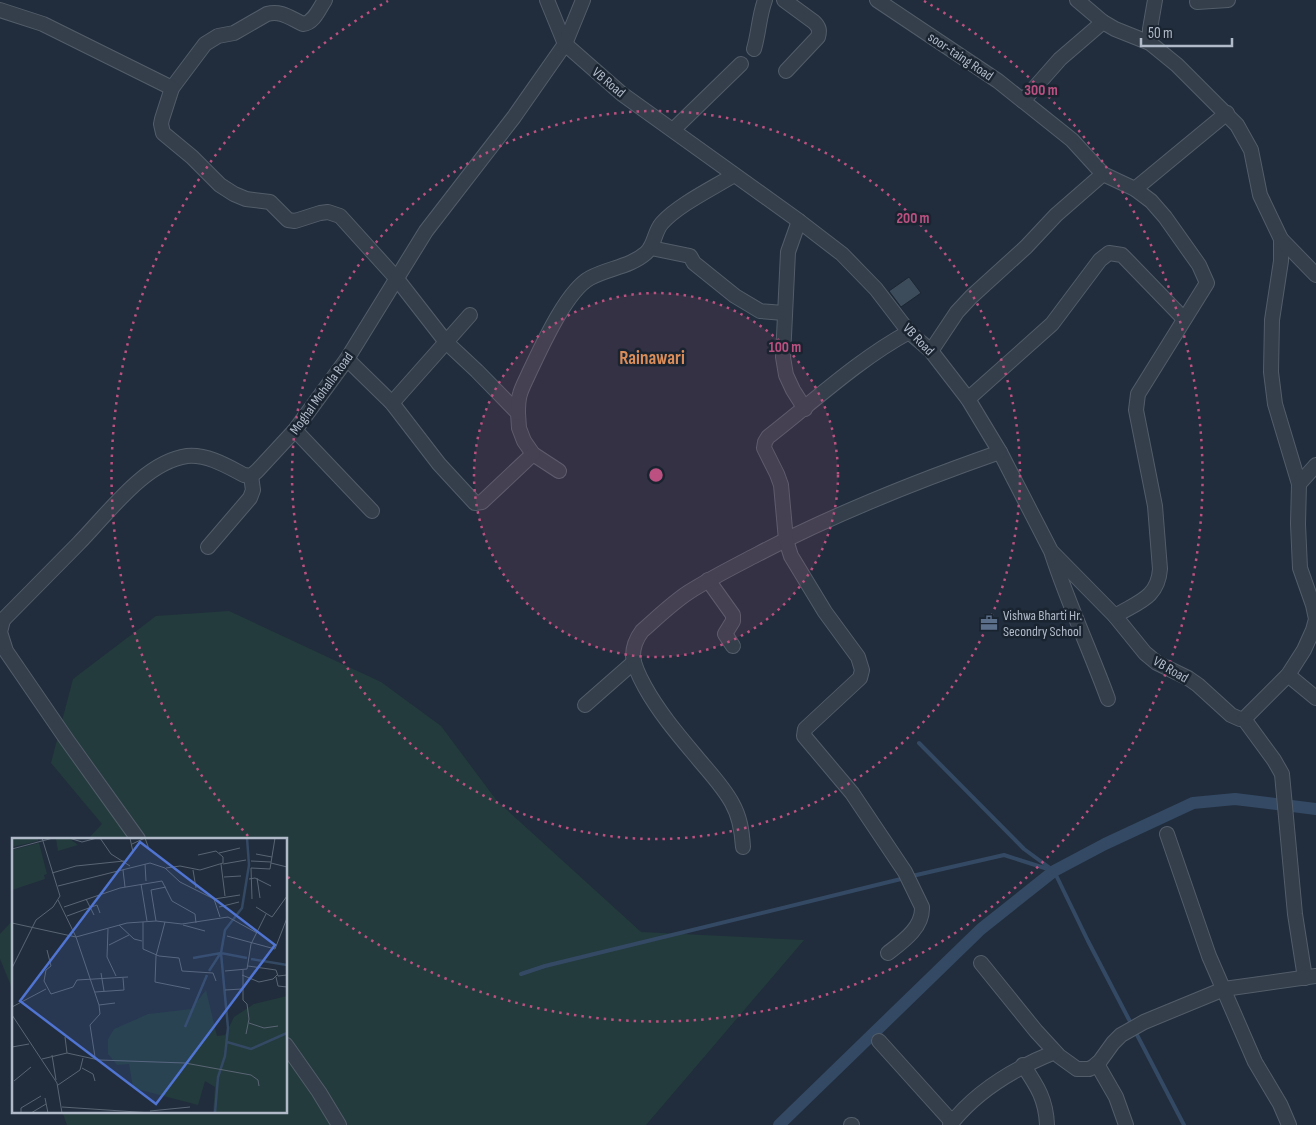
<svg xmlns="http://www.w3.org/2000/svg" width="1316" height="1125" viewBox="0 0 1316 1125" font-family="'Sofia Sans Condensed',sans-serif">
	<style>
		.green { fill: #233b3d }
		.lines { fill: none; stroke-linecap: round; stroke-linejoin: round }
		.stream { stroke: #344964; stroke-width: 4 }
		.canal { stroke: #344964; stroke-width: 12 }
		.building { fill: #3d4c5b; stroke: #1c2633 }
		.street-casing { stroke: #535d6a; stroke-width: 16 }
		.street { stroke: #353f4c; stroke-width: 14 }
		.ring { fill: none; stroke: #bc5181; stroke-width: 2.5; stroke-dasharray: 2.5 5 }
		.labels { text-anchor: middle; stroke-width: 5; stroke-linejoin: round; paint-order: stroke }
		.street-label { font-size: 14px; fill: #b0bac8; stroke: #1a2431 }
		.poi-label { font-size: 14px; fill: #b0bac8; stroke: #1a2431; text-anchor: start }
		.district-label { font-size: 19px; font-weight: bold; fill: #da8d59; stroke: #1a2431 }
		.inset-river { fill: none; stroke: #344964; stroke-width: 2.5 }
		.inset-road { fill: none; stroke: #5a6574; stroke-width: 1 }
		.view { fill: #5074d2; fill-opacity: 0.15; stroke: #5074d2; stroke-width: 2.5 }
		.inset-edge { fill: none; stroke: #b0bac8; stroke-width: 2.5 }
		.centre { fill: #bc5181; stroke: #1a2431; stroke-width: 2.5 }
		.ring-label { font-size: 15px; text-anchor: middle; font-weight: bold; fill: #bc5181; stroke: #1a2431; stroke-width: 5; stroke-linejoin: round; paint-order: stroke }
	</style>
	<rect width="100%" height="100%" fill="#212d3c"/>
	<g class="green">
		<polygon points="229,611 381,682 441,726 497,801 641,932 804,940 646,1125 67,1125 62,1111 286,1111 286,839 88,839 102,824 51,763 73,679 156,616"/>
		<polygon points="14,919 14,993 0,959 0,934"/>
	</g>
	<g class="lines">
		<g class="stream">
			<polyline points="919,743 1024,849 1054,871 1088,941 1184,1125"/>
			<polyline points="912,876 1004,855 1054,871"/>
			<polyline points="521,974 545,966 905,878"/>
		</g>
		<polyline class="canal" points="779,1125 981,929 1054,871 1105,844 1193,803 1235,799 1316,809"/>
	</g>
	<polygon class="building" points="909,277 921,293 901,307 889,291"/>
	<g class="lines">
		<g class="street-casing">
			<g id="street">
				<path d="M325,0C319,9 314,23 303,24C290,18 281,10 267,14L234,33L218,36L205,44L172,88L162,119L161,124L163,133L192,157L220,185L234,194L246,199L270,202L288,220L295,221L320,213L328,212L340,216L397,279L446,342L477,371L518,413L519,428L524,441L533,454L559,471"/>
				<polyline points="547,0 565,44 622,94 799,221 842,254 876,289 909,332 931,351 968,399 1000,452 1051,551 1115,616 1145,653 1157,663 1188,678 1198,685 1231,715 1240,719 1244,719"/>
				<path d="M784,0L814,22C819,27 820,30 818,37L786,71"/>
				<path d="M877,0L998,81L1072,140L1103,174L1135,189L1151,201L1165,217L1199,265L1207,283L1143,386L1138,394L1136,410L1155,506L1160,569C1158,598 1138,602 1115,616"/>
				<polyline points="1077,0 1103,22 1115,29 1150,43 1177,65 1237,125 1251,150 1260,195 1281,239 1281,261 1272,320 1271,372 1275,404 1299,484 1298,524 1300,568 1313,605 1316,619 1313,630 1304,650 1288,675 1244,719"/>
				<polyline points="1197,2 1228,0"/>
				<polyline points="0,10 43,24 172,88"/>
				<polyline points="1150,43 1150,29 1155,0"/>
				<path d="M754,49C759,32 759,16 765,0"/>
				<polyline points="1023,101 1060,59 1103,22"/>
				<polyline points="673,130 741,64"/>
				<polyline points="1135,189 1227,113"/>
				<polyline points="799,221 788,252 783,357 786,375 793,390 805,409"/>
				<polyline points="1281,239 1316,275"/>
				<polyline points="651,248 690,256 694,263 735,296 760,311 784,313"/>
				<polyline points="931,351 957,312 971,297 1026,247 1056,215 1103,174"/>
				<polyline points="347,359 392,403 439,464 475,503 482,502 533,454"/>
				<polyline points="968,399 1052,324 1100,260 1109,253 1122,255 1184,319"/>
				<polyline points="392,403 470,315"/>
				<path d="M518,413C518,407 518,400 520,394C522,387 526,380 529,373C541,348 566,291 590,278C608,268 630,267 646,253C655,245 654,232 662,223C678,205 713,188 734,175"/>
				<polyline points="295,430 372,511"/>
				<polyline points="1299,484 1316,465"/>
				<polyline points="208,547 250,498 253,490 251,476"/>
				<path d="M1052,554C1068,603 1090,650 1108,699"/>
				<polyline points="708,580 733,615 733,621 725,634 733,646"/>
				<path d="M3,620C28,595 53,569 78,544C107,515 144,462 187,456C207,454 227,466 244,475L251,476L257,471L295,430L347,359L426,231L514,117L565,44L583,0"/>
				<polyline points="3,620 0,632 6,651 67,740 138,839"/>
				<polyline points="1288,675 1316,698"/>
				<polyline points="585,705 634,662"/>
				<polyline points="1244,719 1274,760 1282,774 1295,914 1305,978"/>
				<polyline points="1167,834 1209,956 1255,1062 1280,1104 1289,1125"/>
				<path d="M743,847C742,831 740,817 732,803C724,788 711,774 700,761C680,737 660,714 645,687C640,678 634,667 633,656C633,646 636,639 642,631C657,618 672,603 689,592C711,578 735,566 758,554C836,513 917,481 1000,452"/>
				<path d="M888,953C902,942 923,928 922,907L905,872L852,793L804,736L805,729L860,678L862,670L858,657L825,612L791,556L786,540L781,485L777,474L764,448L765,442L768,437C813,402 859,359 909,332"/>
				<polyline points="981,963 1036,1031 1059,1056 1077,1069 1089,1069 1093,1067 1100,1061 1113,1043 1121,1035 1144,1022 1224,989 1316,976"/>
				<polyline points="879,1041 952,1122"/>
				<polyline points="286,1045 319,1092 339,1125"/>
				<polyline points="1097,1064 1116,1097 1126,1125"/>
				<path d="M1023,1065C1037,1086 1046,1099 1047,1125"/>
				<polyline points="851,1125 852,1125"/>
				<path d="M950,1125C977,1090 1015,1068 1055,1052"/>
			</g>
		</g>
		<use href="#street" class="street"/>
	</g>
	<circle cx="656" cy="475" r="182" fill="#bc5181" fill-opacity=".12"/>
	<g class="ring">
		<circle cx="656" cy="475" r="182"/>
		<circle cx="656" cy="475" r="364"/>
		<path d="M248 836A545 545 0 0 1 388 1M924 1A545 545 0 1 1 288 877"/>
	</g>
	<defs>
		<g id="office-bare" transform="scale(1.35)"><path d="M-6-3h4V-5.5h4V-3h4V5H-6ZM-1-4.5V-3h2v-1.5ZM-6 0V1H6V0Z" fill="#5c6f8a" stroke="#1a2431" stroke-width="2.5" paint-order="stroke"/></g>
	</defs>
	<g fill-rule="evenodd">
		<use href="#office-bare" x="989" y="623"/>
	</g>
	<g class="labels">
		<g class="street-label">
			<text transform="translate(961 56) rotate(34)" y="5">soor-taing Road</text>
			<text transform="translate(609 82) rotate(40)" y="5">VB Road</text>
			<text transform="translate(919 339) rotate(46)" y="5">VB Road</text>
			<text transform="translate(321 393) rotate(-54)" y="5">Moghal Mohalla Road</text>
			<text transform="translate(1171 669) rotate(30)" y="5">VB Road</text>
		</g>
		<g class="poi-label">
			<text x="1003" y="620">Vishwa Bharti Hr.<tspan x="1003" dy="16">Secondry School</tspan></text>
		</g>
		<g class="district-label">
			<text x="652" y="364">Rainawari</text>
		</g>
	</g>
	<g transform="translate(12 838)">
		<rect width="275" height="275" fill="#212d3c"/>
		<path d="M0,0H26V3L0,9ZM44,1H58L66,7L46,13ZM27,5L35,36L32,37L33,41L0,52V12ZM194,152L205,198L213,197L222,179L242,166L275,158V275H201L203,249L193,243L186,267L121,250L117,226L105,227L96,216V201L102,191L136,176L179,171Z" fill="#233b3d"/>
		<path class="inset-river" d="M181,120L209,115L235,120M239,121L275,127M197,133L208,116M173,189L195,137M215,204L239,211L275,195M203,275L206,239L213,218L216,190L209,115L213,92L230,70L237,27L235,0"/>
		<path class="inset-road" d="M57,0L70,4L85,0M88,0L99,16L118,28M120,6L133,0L137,11M0,11L41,0M207,15L228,10M244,16L260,19M117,19L121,14L118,0M239,23L259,24M259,25L275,29M133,26L134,43M209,26L213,58M211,26L234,22M154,30L168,28L188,32L211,25V19L204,13L186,17M111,32L113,49M181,32L184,50M40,35L64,28L112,23M212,39L229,38M245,40L248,60M237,41L243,40L259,48M129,46L135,83M46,48L138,25L153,30L168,44L202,61L208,79M74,61L82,77M202,61L228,57M240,61L239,30L258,31L263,0M46,62L64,99L87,167L88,176L78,187L83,219M52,69L108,50L150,43L160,63L183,76L184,85M207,69L227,64M244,69L260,79L275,58M55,78L85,67L88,75M144,83L139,52L154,49M131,84V111L147,118L167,120L170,133L201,135L204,143M153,84L144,118L143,144L178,151M0,85L64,99L115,85L144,83L170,86L216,79L245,95M107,87L122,101L130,103M171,87L193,93M96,91L95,119L104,138M215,98L263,111L275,80M97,107L117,97M35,112L39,128L34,132L32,143L39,156L61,149L65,142L116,139M236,128L264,132L266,138L275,137M0,130L24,82L41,69L48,58L30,0M231,132V162L235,166L237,181L234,196M213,133L235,131L239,106L254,76M89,135L92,153M230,137L247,144L261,141L265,137M264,139L266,148L275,149M213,152L230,151M83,154L112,152L111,140M87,167L103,165M0,169L34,151M0,177L45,245L50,275M237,185L252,190L266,188M53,199L55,215M0,209L17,206M40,217L44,242M30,221L55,215L87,222L173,225L239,237L246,242L247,248M70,230L81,236L83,243M2,243L19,229M46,247L68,232L71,220M33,260L36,275M50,269L140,275M138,273L178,269M9,275V270L29,258M19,275L34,266"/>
		<path class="view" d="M128,4L263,107L144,266L8,163Z"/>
		<rect width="275" height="275" class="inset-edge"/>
	</g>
	<circle cx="656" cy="475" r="8" class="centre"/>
	<g class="ring-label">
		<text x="1041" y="95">300 m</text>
		<text x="913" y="223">200 m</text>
		<text x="785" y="352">100 m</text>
	</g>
	<path d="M1141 38v8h91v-8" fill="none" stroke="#b0bac8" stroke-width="2.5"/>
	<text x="1148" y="38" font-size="15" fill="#b0bac8" stroke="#1a2431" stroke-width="4" paint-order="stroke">50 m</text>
</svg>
